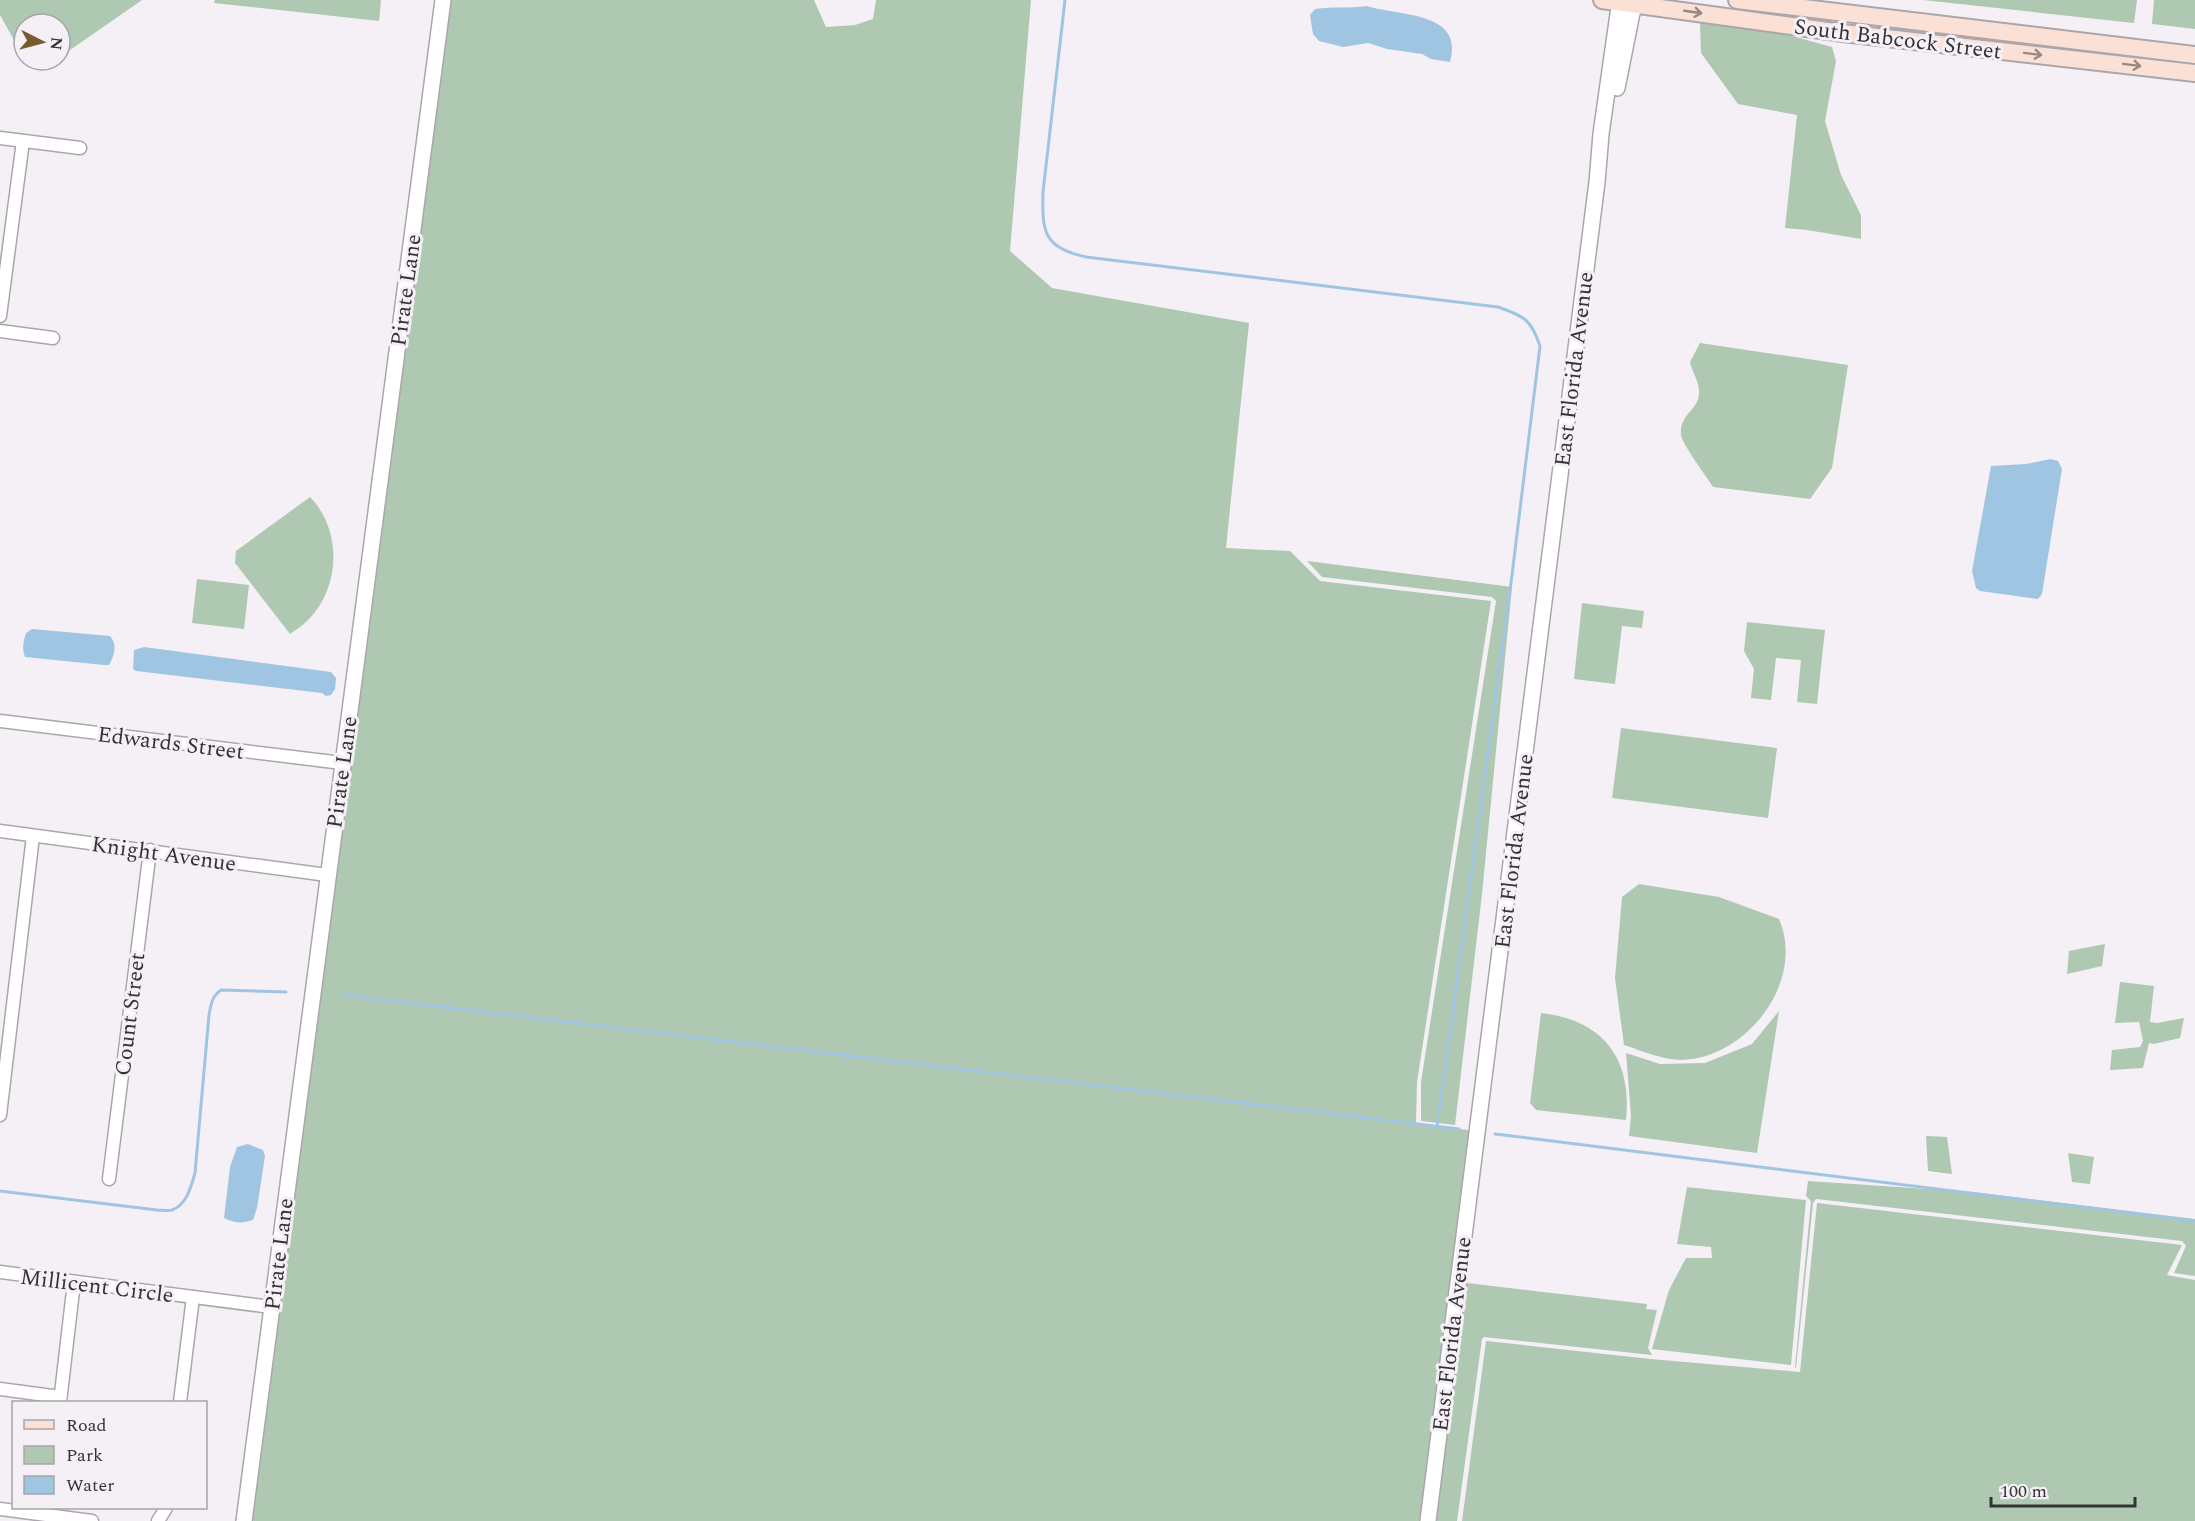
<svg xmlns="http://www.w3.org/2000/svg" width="2195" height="1521" viewBox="0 0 2195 1521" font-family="Spectral,serif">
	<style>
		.green { fill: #afc8b2 }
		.water { fill: #a0c5e2 }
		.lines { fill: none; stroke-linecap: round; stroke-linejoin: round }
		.stream { stroke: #a0c5e2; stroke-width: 3 }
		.minor-casing { stroke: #aba6ac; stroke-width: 15 }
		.tertiary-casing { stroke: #aba6ac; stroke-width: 18 }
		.secondary-casing { stroke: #aba6ac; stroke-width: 20 }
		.minor { stroke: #fff; stroke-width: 12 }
		.tertiary { stroke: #fff; stroke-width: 15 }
		.secondary { stroke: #fbe0d5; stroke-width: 16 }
		.oneway { stroke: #988985 }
		.labels { text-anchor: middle; stroke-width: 6; stroke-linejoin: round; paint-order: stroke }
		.street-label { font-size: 22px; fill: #343235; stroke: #f5f0f6 }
	</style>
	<rect width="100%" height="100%" fill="#f5f0f6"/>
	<g class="green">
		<polygon points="0,0 142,0 60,57 60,24 24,24 24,58 0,15"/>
		<polygon points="215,0 381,0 379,21 214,3"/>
		<polygon points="449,0 814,0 826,27 855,25 873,19 876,0 1031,0 1010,251 1052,288 1249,323 1226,548 1290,551 1320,581 1491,601 1417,1082 1416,1124 1477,1131 1428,1521 244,1521"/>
		<polygon points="1923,0 2137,0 2134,23"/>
		<polygon points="2154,0 2195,0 2195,29 2152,24"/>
		<polygon points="1700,23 1785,34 1832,47 1836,61 1825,121 1841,175 1861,215 1861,239 1807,230 1785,228 1797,115 1738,104 1701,53"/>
		<path d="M1700,343L1848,365L1832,468L1810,499L1713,487C1707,477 1682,444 1681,435C1679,414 1699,410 1699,393C1700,383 1692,372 1690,362Z"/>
		<path d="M310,497C342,530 341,587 308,620C303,625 296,630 290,634L235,563L236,551Z"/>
		<polygon points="1307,561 1512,587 1482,894 1455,1125 1421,1121 1421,1082 1496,601 1492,597 1322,577"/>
		<polygon points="197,579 249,585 244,629 192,623"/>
		<polygon points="1582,603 1644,611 1642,628 1622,626 1615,684 1574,679"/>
		<polygon points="1747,622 1825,630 1817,704 1797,702 1801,660 1776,658 1771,700 1751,698 1754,669 1744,651"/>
		<polygon points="1621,728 1777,748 1768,818 1612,798"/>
		<path d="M1639,884L1719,897L1779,919C1806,981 1747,1058 1682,1060C1662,1060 1643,1051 1624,1045L1615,978L1622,897Z"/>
		<polygon points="2105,944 2102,966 2067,974 2069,951"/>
		<polygon points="2120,982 2154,986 2150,1022 2157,1023 2184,1018 2180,1038 2154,1044 2149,1043 2143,1068 2110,1070 2112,1050 2140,1047 2143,1041 2139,1022 2115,1023"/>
		<polygon points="1779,1011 1757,1153 1629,1136 1631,1116 1626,1053 1660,1064 1705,1063 1752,1044"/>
		<path d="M1541,1013C1604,1020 1632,1059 1626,1120L1536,1110L1530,1103Z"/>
		<polygon points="1926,1136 1947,1137 1952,1174 1928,1171"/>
		<polygon points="1481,1150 1467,1283 1647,1304 1646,1309 1657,1310 1648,1348 1652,1355 1484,1337 1482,1339 1457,1521 1433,1521"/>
		<polygon points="2068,1153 2094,1157 2090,1184 2072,1182"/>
		<polygon points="1808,1181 1973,1192 2195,1219 2195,1276 2174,1273 2186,1246 2182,1241 1816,1199 1813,1203 1796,1368 1795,1367 1811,1201 1806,1196"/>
		<polygon points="1687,1187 1806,1200 1791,1365 1652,1349 1669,1290 1686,1258 1712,1258 1711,1247 1677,1244"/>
		<polygon points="1817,1203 2182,1245 2167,1275 2195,1280 2195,1521 1462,1521 1486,1341 1651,1359 1800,1372"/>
	</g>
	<g class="water">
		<path d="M1367,6C1398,16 1465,11 1450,62L1431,59L1422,54L1387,49L1368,43L1343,47L1319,41L1313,34L1310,15L1315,9C1332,6 1349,9 1367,6Z"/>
		<polygon points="2051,459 2058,461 2062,469 2042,594 2038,599 1980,591 1976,588 1972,571 1991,466 2026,464"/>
		<path d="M32,629L110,636C118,645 114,656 109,665H104L25,657C22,649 23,642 26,633Z"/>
		<polygon points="144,647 331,672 336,678 335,689 331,695 326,696 322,693 136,671 133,669 134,650"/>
		<path d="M248,1144L263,1150L265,1156L257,1208L253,1220C241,1224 235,1223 224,1218L230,1167L237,1147Z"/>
	</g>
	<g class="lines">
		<g class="stream">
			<path d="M1065,0L1043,192C1042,232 1043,247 1086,257L1498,307C1524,316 1531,319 1540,346L1511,583L1437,1127"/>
			<polyline points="344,995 1459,1129"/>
			<polyline points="1495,1134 2195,1221"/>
			<path d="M0,1191L157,1210C161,1210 168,1211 172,1210C187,1205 191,1186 195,1173L209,1015C211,1004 212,996 221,990L286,992"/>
		</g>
		<g class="minor-casing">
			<g id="minor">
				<polyline points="0,138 80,148"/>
				<polyline points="0,316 23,141"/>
				<polyline points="0,331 53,338"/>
				<polyline points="0,721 342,763"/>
				<polyline points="0,831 327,875"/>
				<polyline points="0,1115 33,836"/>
				<polyline points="109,1179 150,850"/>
				<polyline points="0,1272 271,1307"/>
				<polyline points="0,1389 60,1397"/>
				<polyline points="60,1402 74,1282"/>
				<polyline points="180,1402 193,1297"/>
				<polyline points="0,1509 92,1521"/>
				<polyline points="158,1521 166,1508"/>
			</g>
		</g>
		<g class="tertiary-casing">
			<g id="tertiary">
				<polyline points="1617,88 1632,13 1637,0"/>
				<polyline points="244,1521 443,0"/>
				<polyline points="1428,1521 1597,182 1601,134 1620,0"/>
			</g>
		</g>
		<g class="secondary-casing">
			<g id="secondary">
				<polyline points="1602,0 1843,33 2195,73"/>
				<polyline points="1737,0 2195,55"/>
			</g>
		</g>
		<use href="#minor" class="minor"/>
		<use href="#tertiary" class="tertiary"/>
		<use href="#secondary" class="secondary"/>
	</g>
	<defs><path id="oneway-shaft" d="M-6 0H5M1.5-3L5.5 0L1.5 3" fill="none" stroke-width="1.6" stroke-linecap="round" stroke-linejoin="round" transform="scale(1.5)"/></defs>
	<g class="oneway">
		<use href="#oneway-shaft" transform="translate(1693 12) rotate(8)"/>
		<use href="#oneway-shaft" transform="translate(2033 54) rotate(7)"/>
		<use href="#oneway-shaft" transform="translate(2132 65) rotate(7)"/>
	</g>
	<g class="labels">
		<g class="street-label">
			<text transform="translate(1898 38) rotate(7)" y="8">South Babcock Street</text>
			<text transform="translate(405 290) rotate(-82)" y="8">Pirate Lane</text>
			<text transform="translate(1573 369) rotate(-83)" y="8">East Florida Avenue</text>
			<text transform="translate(171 742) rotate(7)" y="8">Edwards Street</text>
			<text transform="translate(341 772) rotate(-82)" y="8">Pirate Lane</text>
			<text transform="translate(1513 851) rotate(-83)" y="8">East Florida Avenue</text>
			<text transform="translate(164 853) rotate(8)" y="8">Knight Avenue</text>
			<text transform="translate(129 1014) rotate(-83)" y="8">Count Street</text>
			<text transform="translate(278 1254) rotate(-83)" y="8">Pirate Lane</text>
			<text transform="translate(97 1285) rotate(7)" y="8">Millicent Circle</text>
			<text transform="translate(1451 1334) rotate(-83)" y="8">East Florida Avenue</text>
		</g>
	</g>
	<rect x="12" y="1401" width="195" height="108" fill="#f5f0f6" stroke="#a8a4a9" stroke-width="1.5"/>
	<rect x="24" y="1420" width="30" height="9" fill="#fbe0d5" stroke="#a8a4a9" stroke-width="1.5"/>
	<text x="66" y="1431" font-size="18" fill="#343235">Road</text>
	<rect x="24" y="1446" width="30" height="18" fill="#afc8b2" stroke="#a8a4a9" stroke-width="1.5"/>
	<text x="66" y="1461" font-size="18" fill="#343235">Park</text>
	<rect x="24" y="1476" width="30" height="18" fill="#a0c5e2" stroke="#a8a4a9" stroke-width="1.5"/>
	<text x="66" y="1491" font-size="18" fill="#343235">Water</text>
	<g transform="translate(42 42) rotate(96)"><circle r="28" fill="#f5f0f6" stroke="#a8a4a9" stroke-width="1.5"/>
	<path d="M0-4.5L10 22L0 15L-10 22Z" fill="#775a2d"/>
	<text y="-9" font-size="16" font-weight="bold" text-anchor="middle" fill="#343235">N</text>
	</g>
	<path d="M1991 1497v9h144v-9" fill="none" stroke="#343235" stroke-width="3"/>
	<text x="2000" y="1497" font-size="18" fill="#343235" stroke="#f5f0f6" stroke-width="4.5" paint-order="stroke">100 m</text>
</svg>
